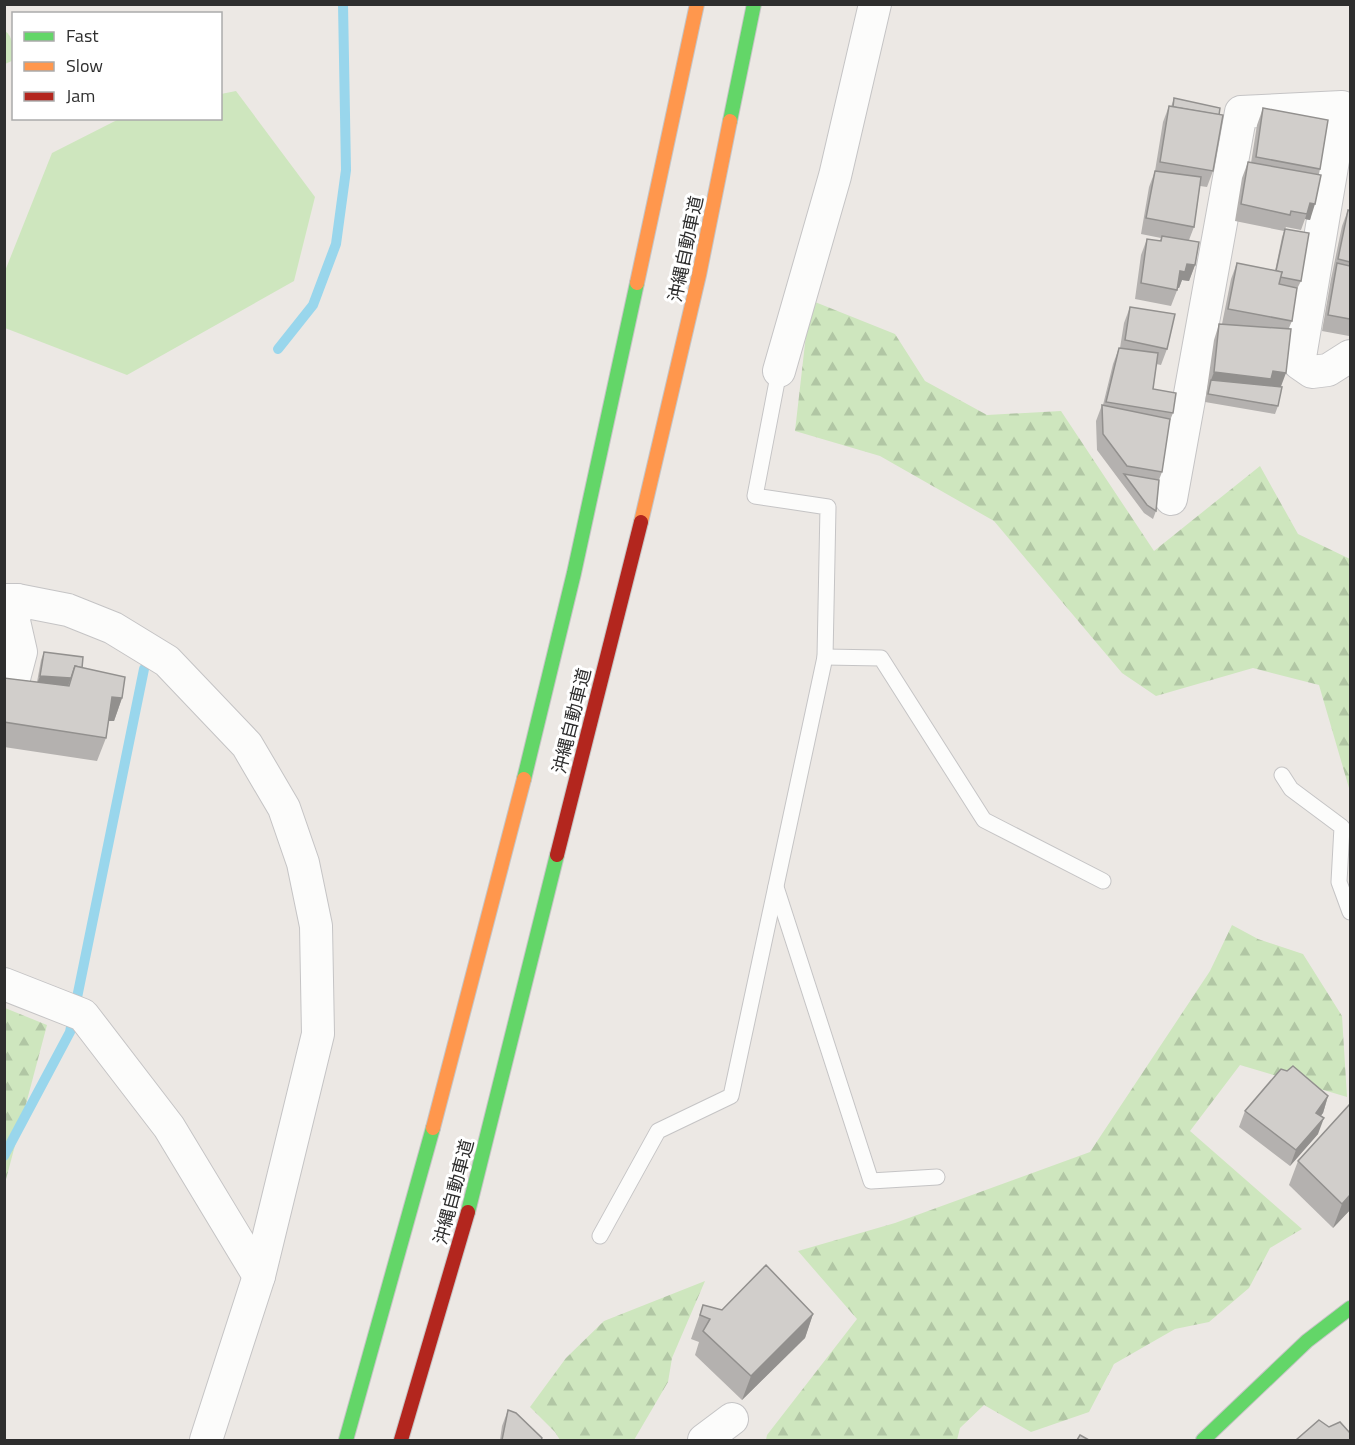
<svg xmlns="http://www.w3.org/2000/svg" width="1355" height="1445" viewBox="0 0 1355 1445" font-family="'Titillium Web','Noto Sans JP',sans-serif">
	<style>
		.grass { fill: #cee6be }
		.forest { fill: url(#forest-firs) }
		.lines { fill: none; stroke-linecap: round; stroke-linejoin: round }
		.stream { stroke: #99d6ec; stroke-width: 10 }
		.lane-casing { stroke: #c5c4c5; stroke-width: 17 }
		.street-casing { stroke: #c5c4c5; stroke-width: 34 }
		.fast-casing { stroke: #c5c4c5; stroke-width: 16 }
		.slow-casing { stroke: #c5c4c5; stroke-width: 16 }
		.jam-casing { stroke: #c5c4c5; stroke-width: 16 }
		.lane { stroke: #fcfcfb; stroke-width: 15 }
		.street { stroke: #fcfcfb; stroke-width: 32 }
		.fast { stroke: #63d668; stroke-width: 14 }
		.slow { stroke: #ff974d; stroke-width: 14 }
		.jam { stroke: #b3261e; stroke-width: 14 }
		.wall { fill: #b4b1af }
		.shaded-wall { fill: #92908e }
		.building { fill: #d1cecb; stroke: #92908e; stroke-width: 1.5 }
		.labels { text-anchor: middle; stroke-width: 6; stroke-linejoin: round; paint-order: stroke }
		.street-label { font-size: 18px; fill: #2e2e2e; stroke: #fff }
	</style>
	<defs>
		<pattern id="forest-firs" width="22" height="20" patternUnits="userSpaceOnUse" patternTransform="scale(1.5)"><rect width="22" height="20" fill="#cee6be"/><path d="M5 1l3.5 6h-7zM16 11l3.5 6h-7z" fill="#b1c6a4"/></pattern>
	</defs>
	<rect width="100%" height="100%" fill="#ece8e4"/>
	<g class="grass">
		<path d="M5,31C13,36 14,50 14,60L5,64Z"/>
		<polygon points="236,91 315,197 294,281 127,375 5,328 5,271 52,153 119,119 220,118 221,94"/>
	</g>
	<g class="forest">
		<polygon points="810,300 895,334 925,381 987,415 1061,411 1154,551 1260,466 1298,534 1350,559 1350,785 1349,788 1319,685 1253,668 1156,696 1122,673 994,521 880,456 795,431"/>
		<polygon points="1232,925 1258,939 1303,954 1342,1016 1347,1097 1240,1065 1190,1131 1302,1229 1270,1248 1249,1288 1209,1322 1175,1329 1114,1364 1089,1412 1031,1432 984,1405 960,1428 957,1440 766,1440 767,1435 857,1319 798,1251 895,1223 1090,1152 1210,971"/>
		<polygon points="5,1008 47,1025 5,1183"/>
		<polygon points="705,1281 672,1358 668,1382 634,1440 560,1440 555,1432 530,1407 566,1358 604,1321"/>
	</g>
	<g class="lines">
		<g class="stream">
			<polyline points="278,349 313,305 336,244 346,170 343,4"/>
			<polyline points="4,1156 70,1032 144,669"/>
		</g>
		<g class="lane-casing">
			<g id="lane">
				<polyline points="825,657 881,658 984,820 1103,881"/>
				<polyline points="1282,775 1291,789 1342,827 1339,882 1350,912"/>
				<polyline points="776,887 871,1181 937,1177"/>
				<polyline points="600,1236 658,1131 731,1096 825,657 828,507 755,496 779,371"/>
			</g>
		</g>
		<g class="street-casing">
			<g id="street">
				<polyline points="779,371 835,176 875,4"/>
				<polyline points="1171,499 1241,112 1342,107 1299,363 1312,372 1328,370 1350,356"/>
				<polyline points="4,600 17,600 14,621 21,652 11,690"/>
				<polyline points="17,600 68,610 113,628 167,661 247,745 284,808 303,863 316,926 318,1034 259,1276 206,1440"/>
				<polyline points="4,984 83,1015 169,1127 259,1276"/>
				<polyline points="704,1440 732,1419"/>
			</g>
		</g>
		<g class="fast-casing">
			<g id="fast">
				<polyline points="730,121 754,4"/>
				<polyline points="524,779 574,573 637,283"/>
				<polyline points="468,1212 557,855"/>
				<polyline points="346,1440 433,1128"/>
				<polyline points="1203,1440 1307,1341 1350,1308"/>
			</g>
		</g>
		<g class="slow-casing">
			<g id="slow">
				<polyline points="637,283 697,4"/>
				<polyline points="641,522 699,275 730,121"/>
				<polyline points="433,1128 524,779"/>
			</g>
		</g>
		<g class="jam-casing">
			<g id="jam">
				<polyline points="557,855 641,522"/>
				<polyline points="401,1440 468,1212"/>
			</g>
		</g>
		<use href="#lane" class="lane"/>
		<use href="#street" class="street"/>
		<use href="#fast" class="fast"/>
		<use href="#slow" class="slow"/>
		<use href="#jam" class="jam"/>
	</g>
	<g class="wall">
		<polygon points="1174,98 1219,115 1213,171 1207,187 1200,186 1194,227 1189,240 1195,265 1189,281 1182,280 1179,288 1178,288 1171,306 1135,299 1141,255 1147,239 1160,241 1161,238 1141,234 1149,187 1155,171 1163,122 1169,106 1171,107"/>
		<polygon points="1263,108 1320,169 1310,220 1305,219 1301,230 1286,227 1285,229 1301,281 1297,289 1292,321 1289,328 1278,406 1275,414 1205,402 1214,340 1219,324 1222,324 1231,279 1237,263 1275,271 1282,237 1284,231 1235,221 1242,178 1248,162 1251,163 1257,125"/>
		<polygon points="1348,210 1350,211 1350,331 1349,336 1322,331 1331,279 1342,226"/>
		<polygon points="1130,307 1167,349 1161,365 1156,364 1153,389 1173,413 1169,423 1162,472 1159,480 1156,511 1153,519 1144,513 1097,450 1096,421 1102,405 1103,405 1113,364 1119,348 1120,348 1124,323"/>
		<polygon points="44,652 82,668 122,698 114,721 108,721 106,738 97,761 4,747 4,678 37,682 41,660"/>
		<polygon points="1328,1096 1323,1113 1320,1116 1318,1134 1290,1166 1239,1127 1245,1111"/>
		<polygon points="1350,1104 1350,1210 1333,1228 1289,1185 1298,1161"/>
		<polygon points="703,1305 722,1310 813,1314 805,1338 742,1400 695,1355 699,1342 691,1339"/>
		<polygon points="508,1410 542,1440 500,1440 502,1426"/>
	</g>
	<g class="shaded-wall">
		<polygon points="1310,203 1315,204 1310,220 1305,219"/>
		<polygon points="1187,264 1195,265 1189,281 1182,280 1179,288 1174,287 1180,271"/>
		<polygon points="1273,371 1286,373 1280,389 1211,380 1208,388 1214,372"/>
		<polygon points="40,676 71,678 68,686 37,684"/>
		<polygon points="112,697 122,698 114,721 104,721"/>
		<polygon points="1328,1096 1323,1113 1311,1129 1316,1113"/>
		<polygon points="1324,1118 1318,1134 1290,1166 1296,1150"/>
		<polygon points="1350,1195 1350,1210 1333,1228 1342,1204"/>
		<polygon points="813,1314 805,1338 742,1400 751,1376"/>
	</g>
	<g class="building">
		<polygon points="1174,98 1220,108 1219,115 1173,107"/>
		<polygon points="1169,106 1223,115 1213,171 1160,162"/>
		<polygon points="1263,108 1328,120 1320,169 1256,157"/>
		<polygon points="1248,162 1321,175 1315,204 1310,203 1307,214 1291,211 1290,215 1241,204"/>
		<polygon points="1155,171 1201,177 1194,227 1146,218"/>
		<polygon points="1348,210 1350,211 1350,262 1338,259"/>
		<polygon points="1285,229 1309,233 1301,281 1280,277 1282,272 1276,271"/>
		<polygon points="1162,236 1199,242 1195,265 1187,264 1185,272 1180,271 1177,290 1141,283 1147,239 1161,241"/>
		<polygon points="1237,263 1282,272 1279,284 1297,288 1292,321 1228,309"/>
		<polygon points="1337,263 1350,266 1350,319 1328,315"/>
		<polygon points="1130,307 1175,314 1167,349 1125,340"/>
		<polygon points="1219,324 1291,329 1286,373 1273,371 1271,379 1214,372"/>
		<polygon points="1119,348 1158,353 1153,389 1176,393 1173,413 1106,402"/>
		<polygon points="1211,380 1282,387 1278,406 1208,394"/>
		<polygon points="1102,405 1170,419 1162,472 1127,466 1103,434"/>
		<polygon points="1124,474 1159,480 1156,511 1147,505"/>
		<polygon points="44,652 83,657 82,668 75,666 71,678 40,676"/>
		<polygon points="75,666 125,677 122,698 112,697 106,738 4,722 4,678 69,686"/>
		<polygon points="1293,1066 1328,1096 1316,1113 1324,1118 1296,1150 1245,1111 1281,1069 1287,1071"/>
		<polygon points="1350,1104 1350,1195 1342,1204 1298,1161"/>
		<polygon points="766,1265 813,1314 751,1376 703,1331 710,1319 700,1315 703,1305 722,1310"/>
		<polygon points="508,1410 516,1413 542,1438 541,1440 502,1440"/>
		<polygon points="1319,1420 1329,1427 1340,1422 1350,1433 1350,1440 1296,1440"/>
		<polygon points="1080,1435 1089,1440 1077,1440"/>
	</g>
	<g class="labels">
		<g class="street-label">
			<text transform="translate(686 249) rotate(-78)" y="6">沖縄自動車道</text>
			<text transform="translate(572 721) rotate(-76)" y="6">沖縄自動車道</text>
			<text transform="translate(454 1192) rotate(-75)" y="6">沖縄自動車道</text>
		</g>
	</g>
	<rect width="1355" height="1445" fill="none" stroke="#2e2e2e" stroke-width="12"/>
	<rect x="12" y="12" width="210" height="108" fill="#ffffff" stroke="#ababab" stroke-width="1.5"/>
	<rect x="24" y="32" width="30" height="9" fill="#63d668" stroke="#ababab" stroke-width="1.5"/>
	<text x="66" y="42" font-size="18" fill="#2e2e2e">Fast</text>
	<rect x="24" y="62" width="30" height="9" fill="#ff974d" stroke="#ababab" stroke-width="1.5"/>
	<text x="66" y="72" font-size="18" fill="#2e2e2e">Slow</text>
	<rect x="24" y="92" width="30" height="9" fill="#b3261e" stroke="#ababab" stroke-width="1.5"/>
	<text x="66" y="102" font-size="18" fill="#2e2e2e">Jam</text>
</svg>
